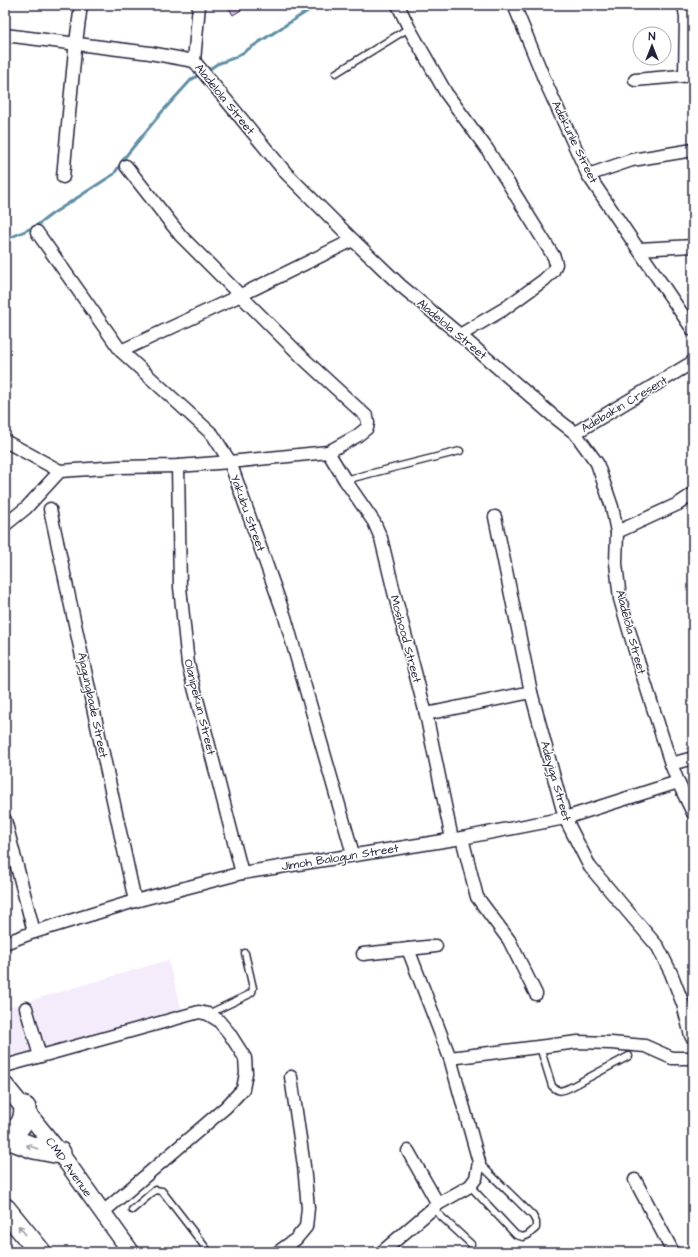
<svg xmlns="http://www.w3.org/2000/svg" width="698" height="1257" viewBox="0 0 698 1257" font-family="'Architects Daughter',sans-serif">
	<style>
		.built { fill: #f4ecfa }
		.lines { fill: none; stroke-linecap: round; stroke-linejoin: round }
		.stream { stroke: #618fa5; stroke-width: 3 }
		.building { fill: #dcc1f0; stroke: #22223b }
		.lane-casing { stroke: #22223b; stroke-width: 9 }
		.street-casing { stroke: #22223b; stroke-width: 15 }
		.secondary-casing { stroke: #22223b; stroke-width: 19 }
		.highway-casing { stroke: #22223b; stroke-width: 24 }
		.lane { stroke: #fff; stroke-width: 6 }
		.street { stroke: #fff; stroke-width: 12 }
		.secondary { stroke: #fff; stroke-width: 16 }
		.highway { stroke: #fff; stroke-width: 21 }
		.oneway { stroke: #9c9ca7 }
		.labels { text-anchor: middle; stroke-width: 3; stroke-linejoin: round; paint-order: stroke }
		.street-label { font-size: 12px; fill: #22223b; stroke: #fff }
	</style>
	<rect width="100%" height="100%" fill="#fff"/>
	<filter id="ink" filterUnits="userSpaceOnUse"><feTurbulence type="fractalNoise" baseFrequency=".025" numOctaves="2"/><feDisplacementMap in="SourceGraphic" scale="8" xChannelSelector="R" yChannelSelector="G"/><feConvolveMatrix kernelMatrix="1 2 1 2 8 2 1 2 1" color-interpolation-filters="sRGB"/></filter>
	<g filter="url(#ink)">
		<polygon class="built" points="168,960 182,1010 5,1064 5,1008"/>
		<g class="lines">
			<g class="stream">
				<polyline points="207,71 217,64 236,57 317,5"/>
				<polyline points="5,240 36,226 52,214 114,174 125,157 161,113 191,80 200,74"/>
			</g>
		</g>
		<polygon class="building" points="227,5 249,5 233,15"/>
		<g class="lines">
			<g class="lane-casing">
				<g id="lane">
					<polyline points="336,73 409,28"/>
					<polyline points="345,480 460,451"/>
					<polyline points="208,1014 248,995 252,992 253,988 245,953"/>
					<path d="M540,1047L552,1086C559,1093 562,1091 571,1087L629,1056"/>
					<polyline points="470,1186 516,1235 523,1237 528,1235 536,1228 536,1222 533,1216 479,1163"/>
					<polyline points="433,1209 471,1244"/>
					<polyline points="132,1210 155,1190 162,1191 209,1252"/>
				</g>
			</g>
			<g class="street-casing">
				<g id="street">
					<polyline points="398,5 409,28 446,93 487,149 554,257 556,264 553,271 544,280 504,309 460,335"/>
					<polyline points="514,5 545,81 588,175 693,330"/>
					<polyline points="684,5 686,17 685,75"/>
					<polyline points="5,35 150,53 194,61 286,173 353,240 400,285 460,335 552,415 575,433 597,463 612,507 617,532 616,563 620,599 638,661 671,764 678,782 693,813"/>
					<polyline points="194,61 199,5"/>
					<polyline points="635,80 692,75"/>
					<polyline points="588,175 632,160 693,150"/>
					<polyline points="63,177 75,50 81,5"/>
					<polyline points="37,232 121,351 213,435 230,462 285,617 353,854"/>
					<polyline points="639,249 693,246"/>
					<polyline points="121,351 241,295 353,240"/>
					<polyline points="575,433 693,362"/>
					<polyline points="5,441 60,471 119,467 178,466 230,462 328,452 357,436 367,428 368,423 367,417 304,359 181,236 126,166"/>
					<polyline points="328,452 345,480 374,522 381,538 394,592 426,714 452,839"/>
					<polyline points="178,466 180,587 188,664 242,873"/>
					<polyline points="50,509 135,901"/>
					<polyline points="495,517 531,692 565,818 590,867 658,947 671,973 683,1004 691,1036 693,1037"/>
					<polyline points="5,525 26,508 60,471"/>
					<polyline points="617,532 678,504 693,494"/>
					<polyline points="426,714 531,692"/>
					<polyline points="671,764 693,758"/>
					<polyline points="5,820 34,932"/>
					<polyline points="462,838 477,897 509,940 536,994"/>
					<polyline points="5,943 34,932 135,901 242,873 462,838 565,818 678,782"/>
					<polyline points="363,954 436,946"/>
					<polyline points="26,1008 40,1056"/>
					<polyline points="450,1058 578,1042 611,1043 645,1046 672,1058 693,1058"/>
					<polyline points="5,1066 199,1012 208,1014 218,1020 229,1033 245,1058 246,1073 243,1089 226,1107 102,1213"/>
					<polyline points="408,1151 438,1204"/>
					<polyline points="635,1180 673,1252"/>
					<polyline points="278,1252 296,1239 306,1227 308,1208 304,1166 291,1077"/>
					<polyline points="382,1252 438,1204 470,1186 476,1178 479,1162 450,1058 408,949"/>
				</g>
			</g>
			<g class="secondary-casing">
				<polyline id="secondary" points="5,1085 60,1153 131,1252"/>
			</g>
			<g class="highway-casing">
				<g id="highway">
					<path d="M5,1136C19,1128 24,1126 25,1108"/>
					<polyline points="5,1137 34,1148 60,1153"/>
					<polyline points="5,1209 40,1252"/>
				</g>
			</g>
			<use href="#lane" class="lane"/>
			<use href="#street" class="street"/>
			<use href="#secondary" class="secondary"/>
			<use href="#highway" class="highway"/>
		</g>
		<defs><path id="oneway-shaft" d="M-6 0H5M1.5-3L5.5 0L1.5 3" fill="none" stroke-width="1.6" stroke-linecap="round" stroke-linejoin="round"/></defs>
		<g class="oneway">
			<use href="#oneway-shaft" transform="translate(32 1147) rotate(-162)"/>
			<use href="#oneway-shaft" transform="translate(22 1230) rotate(-129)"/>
		</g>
	</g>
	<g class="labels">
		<g class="street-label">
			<text transform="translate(225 99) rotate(51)" y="4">Aladelola Street</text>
			<text transform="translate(575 142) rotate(64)" y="4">Adekunle Street</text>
			<text transform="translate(452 329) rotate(40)" y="4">Aladelola Street</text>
			<text transform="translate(624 404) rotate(-31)" y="4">Adebakin Cresent</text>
			<text transform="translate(248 513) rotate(70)" y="4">Yakubu Street</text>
			<text transform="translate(631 632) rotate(75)" y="4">Aladelola Street</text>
			<text transform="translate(406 639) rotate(75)" y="4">Moshood Street</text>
			<text transform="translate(93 705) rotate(78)" y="4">Ajagungbade Street</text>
			<text transform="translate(200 707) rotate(76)" y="4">Olanipekun Street</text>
			<text transform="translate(556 781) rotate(74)" y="4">Adeyiga Street</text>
			<text transform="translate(340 857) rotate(-9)" y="4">Jimoh Balogun Street</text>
			<text transform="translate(69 1167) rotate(54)" y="4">CMD Avenue</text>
		</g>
	</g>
	<rect width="698" height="1257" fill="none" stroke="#fff" stroke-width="20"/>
	<rect x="10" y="10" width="678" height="1237" fill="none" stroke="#22223b" stroke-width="1.5" filter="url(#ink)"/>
	<g transform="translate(652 46)"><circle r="19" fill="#ffffff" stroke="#a7a7b1"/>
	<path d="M0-3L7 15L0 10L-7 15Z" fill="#22223b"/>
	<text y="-6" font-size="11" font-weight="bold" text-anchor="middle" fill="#22223b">N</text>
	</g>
</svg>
